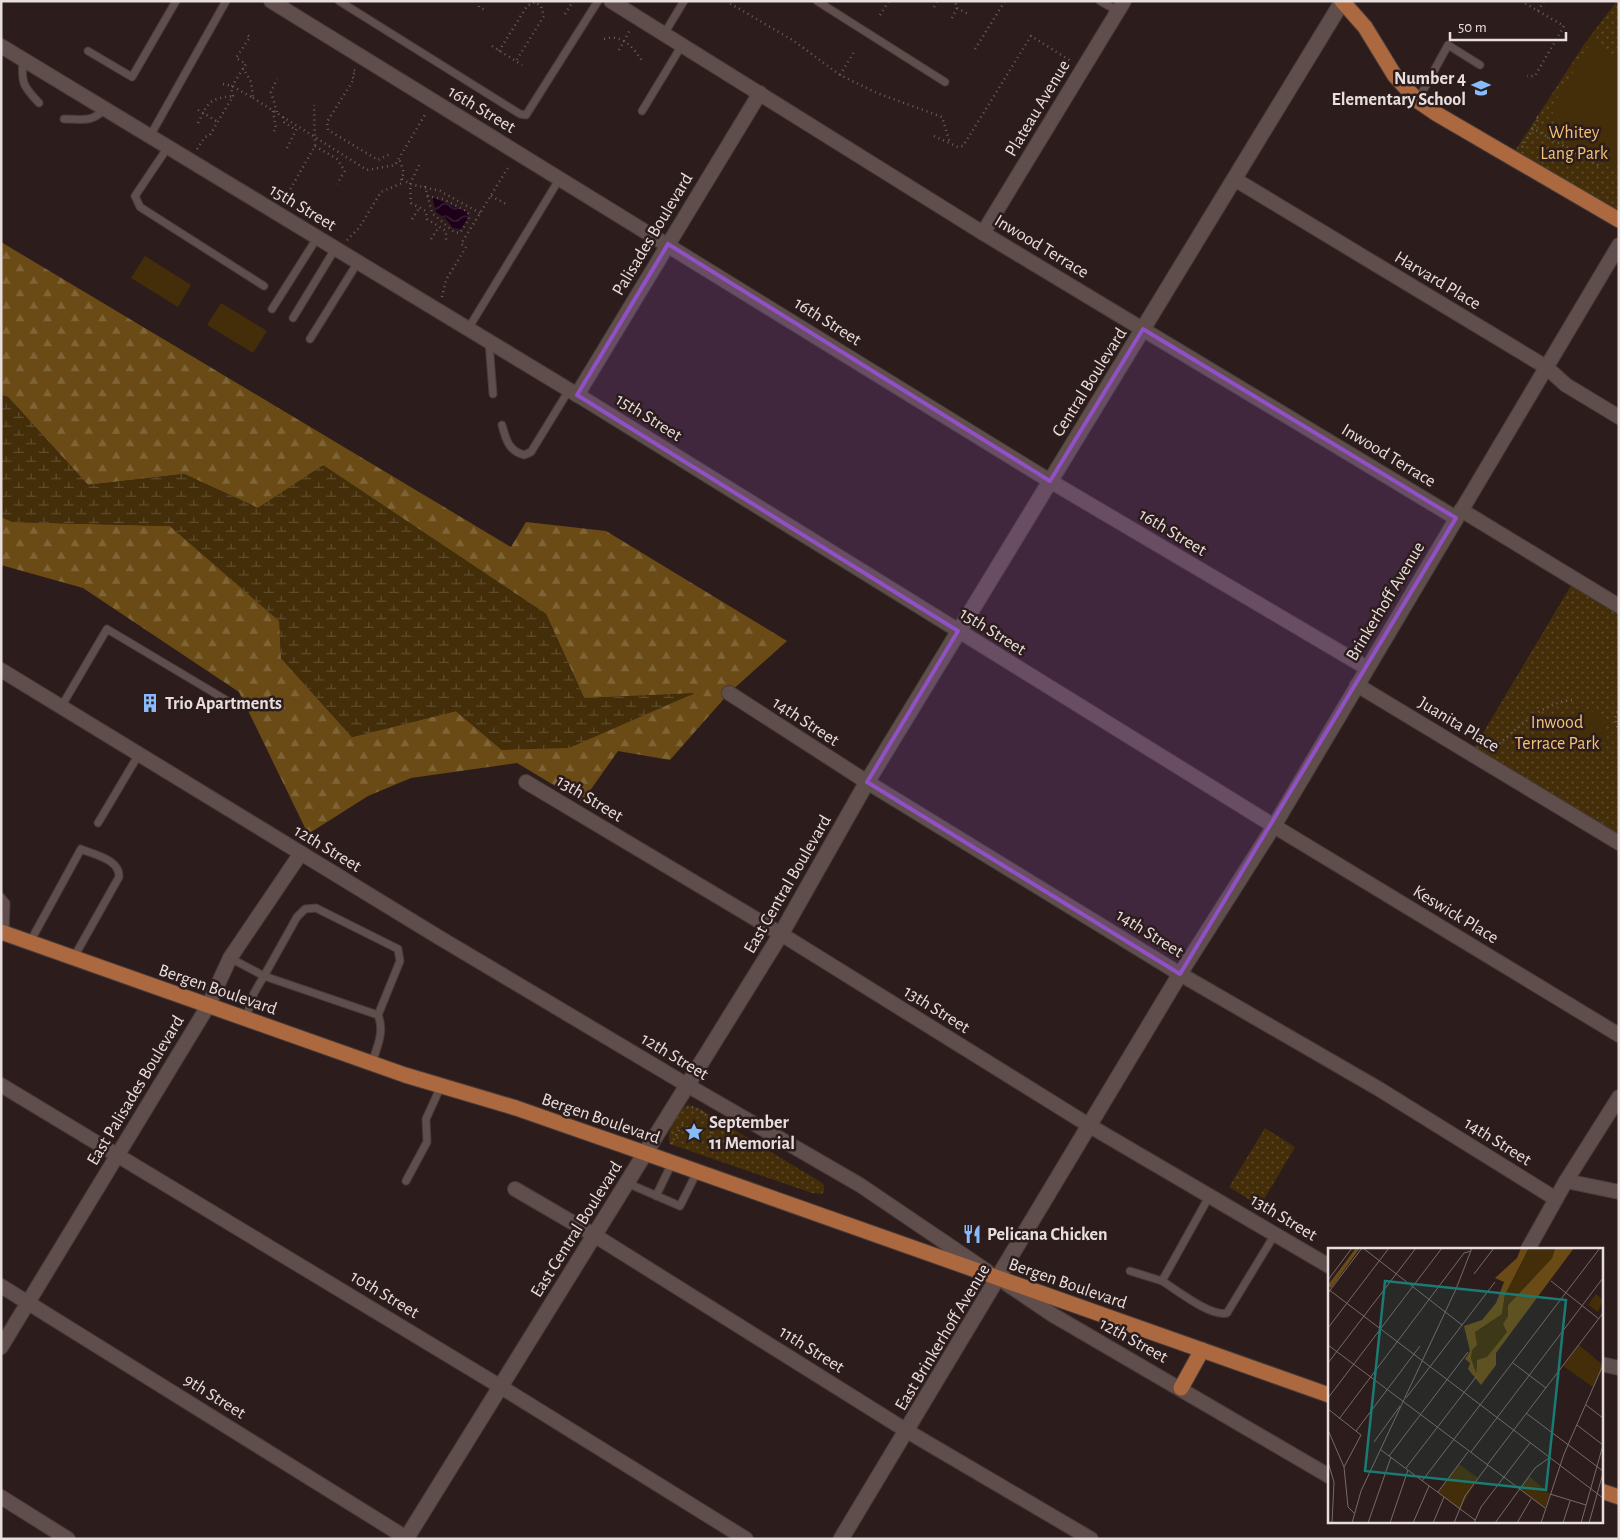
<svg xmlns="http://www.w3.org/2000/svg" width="1620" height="1540" viewBox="0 0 1620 1540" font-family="'Alegreya Sans',sans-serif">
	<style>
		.forest { fill: url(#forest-firs) }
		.wetland { fill: url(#wetland-marsh) }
		.park { fill: url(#park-dots) }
		.pitch { fill: #432e09 }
		.water { fill: url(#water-waves) }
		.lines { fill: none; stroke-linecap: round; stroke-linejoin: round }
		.lane-casing { stroke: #473b3a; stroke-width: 9 }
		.street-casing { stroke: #473b3a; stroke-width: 16 }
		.secondary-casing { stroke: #473b3a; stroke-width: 17 }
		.primary-casing { stroke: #473b3a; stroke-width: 17 }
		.path { stroke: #6d5f5e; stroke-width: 2.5; stroke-dasharray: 1 4; stroke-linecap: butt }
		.lane { stroke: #5f4e4c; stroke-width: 7 }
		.street { stroke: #5f4e4c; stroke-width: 14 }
		.secondary { stroke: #5f4e4c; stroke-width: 15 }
		.primary { stroke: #ac683e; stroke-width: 15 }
		.marked { fill: #9150c5; fill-opacity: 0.2; stroke: #9150c5; stroke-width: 4; stroke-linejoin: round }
		.labels { text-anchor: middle; stroke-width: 5; stroke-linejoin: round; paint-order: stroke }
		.poi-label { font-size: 18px; font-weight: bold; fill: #e8dedd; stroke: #2c1d1c; text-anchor: start }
		.street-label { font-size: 18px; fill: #e8dedd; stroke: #2c1d1c }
		.park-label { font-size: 18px; fill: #f3c276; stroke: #2c1d1c }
		.inset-road { fill: none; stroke: #776a69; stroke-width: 1 }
		.view { fill: #1a7b74; fill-opacity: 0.15; stroke: #1a7b74; stroke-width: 2.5 }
		.inset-edge { fill: none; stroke: #e8dedd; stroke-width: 2.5 }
	</style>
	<defs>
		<pattern id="forest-firs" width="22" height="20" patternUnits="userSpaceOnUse" patternTransform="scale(1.25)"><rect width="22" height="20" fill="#6a4b15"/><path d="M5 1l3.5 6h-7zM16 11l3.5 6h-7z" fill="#7f6437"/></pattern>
		<pattern id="wetland-marsh" width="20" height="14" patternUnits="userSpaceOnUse" patternTransform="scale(1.25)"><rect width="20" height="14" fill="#432e09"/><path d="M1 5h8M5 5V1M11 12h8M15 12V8" fill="none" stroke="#5e4c2c"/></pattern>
		<pattern id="park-dots" width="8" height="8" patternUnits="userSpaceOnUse" patternTransform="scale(1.25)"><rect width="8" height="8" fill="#432e09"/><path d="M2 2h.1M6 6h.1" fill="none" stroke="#5e4c2c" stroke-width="1.8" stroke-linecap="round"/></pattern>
		<pattern id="water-waves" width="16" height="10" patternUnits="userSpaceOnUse" patternTransform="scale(1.25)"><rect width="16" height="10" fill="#1e001b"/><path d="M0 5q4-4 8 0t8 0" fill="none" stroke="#3f253c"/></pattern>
	</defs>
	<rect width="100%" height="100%" fill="#2c1d1c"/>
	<polygon class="forest" points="1,242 511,547 526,522 606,531 787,641 729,693 670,760 618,751 582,802 517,763 411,778 368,796 308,834 239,692 83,588 1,565 1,517 13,522 170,526 280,621 281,658 352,737 456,711 502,750 694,694 584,698 546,614 324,466 258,508 184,474 88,485 8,397 1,395"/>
	<polygon class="wetland" points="1,395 8,397 88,485 184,474 258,508 323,465 546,614 584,698 695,693 569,748 502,750 456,711 352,737 281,658 279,621 170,526 13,522 1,517"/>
	<g class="park">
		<polygon points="1617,1 1619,1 1619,220 1511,157 1585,43"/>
		<polygon points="1575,579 1619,606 1619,843 1471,753"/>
		<path d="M688,1105L700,1109L819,1181L824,1185V1191L822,1194L812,1193L670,1144C665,1133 678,1110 688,1105Z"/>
		<polygon points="1265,1128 1295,1147 1260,1206 1229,1187"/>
	</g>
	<g class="pitch">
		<polygon points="1592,40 1619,58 1617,172 1556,134 1552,107"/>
		<polygon points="145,256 191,285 178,307 131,278"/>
		<polygon points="221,303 267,331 253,353 207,325"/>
		<polygon points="1600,710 1608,741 1565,752 1557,721"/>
	</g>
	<polygon class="water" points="432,197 467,212 468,218 461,229 453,228 446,219 436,212"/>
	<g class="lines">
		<g class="lane-casing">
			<g id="lane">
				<polyline points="339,1 520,114 526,115 598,1"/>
				<polyline points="817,1 945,82"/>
				<polyline points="1100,1 1118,11"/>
				<polyline points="664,34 684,1"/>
				<polyline points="88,51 132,77 176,1"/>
				<path d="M23,60C21,83 23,86 39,103"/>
				<polyline points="1418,100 1448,45 1480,65"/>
				<polyline points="642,111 682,45"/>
				<path d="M64,119C83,119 91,123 105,109"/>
				<polyline points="150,136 226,1"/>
				<polyline points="168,147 135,196 140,207 264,286"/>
				<polyline points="272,309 317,238"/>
				<polyline points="293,318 335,249"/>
				<polyline points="468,329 560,178"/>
				<polyline points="310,339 358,262"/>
				<polyline points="489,342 493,394"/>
				<path d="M502,425C506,440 509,451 524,455L531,452L569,390"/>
				<polyline points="61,707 107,629 226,700"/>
				<polyline points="98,823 139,754"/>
				<polyline points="1,897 6,903 5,933"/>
				<path d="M30,942L81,849C94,855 120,859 119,877L74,957"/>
				<polyline points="230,958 264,976 297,917 305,909 316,908 398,949 400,961 378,1015"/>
				<path d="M246,1018L254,993L264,976L378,1015C385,1031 377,1047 372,1063"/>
				<polyline points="406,1181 427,1142 426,1119 441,1086"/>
				<polyline points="627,1183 680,1206 697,1172"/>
				<path d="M1210,1195L1162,1281C1177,1290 1210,1317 1227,1313L1275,1234"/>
				<polyline points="656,1196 672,1163"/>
				<polyline points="1130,1271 1162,1281"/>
			</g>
		</g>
		<g class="street-casing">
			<g id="street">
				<polyline points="271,1 1050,481 1367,668"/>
				<polyline points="611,1 983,233 1456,518"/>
				<polyline points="1,46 589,402 1274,826 1619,1035"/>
				<polyline points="1236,180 1546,367 1566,385 1619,417"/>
				<polyline points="983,233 1124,1"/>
				<polyline points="577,395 760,93"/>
				<polyline points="1461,510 1619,606"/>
				<polyline points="1,670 440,938 687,1085 860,1185 987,1271"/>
				<polyline points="1357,685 1619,843"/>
				<polyline points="729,693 867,782 1180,974 1379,1089 1556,1199"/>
				<polyline points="526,782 781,934 1090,1126 1329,1266"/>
				<polyline points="1180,974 1274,826 1619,245"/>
				<polyline points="1,1085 501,1387 746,1539"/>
				<polyline points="1566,1181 1619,1192"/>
				<polyline points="515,1189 594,1235 907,1431 1091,1539"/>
				<polyline points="1528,1249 1566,1181 1619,1097"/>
				<polyline points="1007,1284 1053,1315 1329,1476"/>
				<polyline points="1,1286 408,1539"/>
				<polyline points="1,1347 208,1006 230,958 301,853"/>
				<polyline points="1601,1364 1619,1368"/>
				<polyline points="1,1497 68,1539"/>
			</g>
		</g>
		<g class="secondary-casing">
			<g id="secondary">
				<polyline points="406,1539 781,934 867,782 1342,2"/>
				<polyline points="841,1539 1180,974"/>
			</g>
		</g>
		<g class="primary-casing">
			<g id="primary">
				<polyline points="1342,1 1365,27 1395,76 1418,101 1437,114 1619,220"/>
				<polyline points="1,932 405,1075 516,1108 645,1153 1329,1395"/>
				<polyline points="1181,1388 1202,1350"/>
				<polyline points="1601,1491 1619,1497"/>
			</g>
		</g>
		<g class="path">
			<polyline points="478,1 479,7 485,10"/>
			<polyline points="726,1 794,41 840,75 877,93 942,117 950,143"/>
			<polyline points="1521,1 1564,26 1535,76 1527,76"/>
			<polyline points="934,7 937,1"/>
			<polyline points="957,8 970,15"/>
			<polyline points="1538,11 1544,1"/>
			<polyline points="565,14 573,1"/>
			<polyline points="880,15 889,1"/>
			<polyline points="952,18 957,8 955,1"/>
			<path d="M604,39C621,33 634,48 642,61"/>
			<polyline points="492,46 522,65"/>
			<polyline points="975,49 1005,1"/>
			<polyline points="619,50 630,30"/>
			<polyline points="499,51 527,6 535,2 541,6 544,16 516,61"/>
			<polyline points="354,70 356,71 352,76 354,79 327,122 328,130 378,160 390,154"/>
			<polyline points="840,75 854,52"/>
			<polyline points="223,84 232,86 253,98 251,82 243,68"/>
			<polyline points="253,98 367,170 395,165 426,113"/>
			<polyline points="198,110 218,122"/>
			<polyline points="273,111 276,128 273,133"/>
			<polyline points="277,112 271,92 277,79"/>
			<polyline points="283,117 284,122 296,130"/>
			<path d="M198,123C209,101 209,99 233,96"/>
			<polyline points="1532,128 1601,167"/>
			<polyline points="934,136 958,147 963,146 1031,36 1071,61"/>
			<polyline points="315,146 337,159 345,171 337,184"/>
			<polyline points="1522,147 1539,118 1535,116"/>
			<polyline points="287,148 298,126"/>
			<polyline points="197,149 205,137 210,135 233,96 231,88 246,64 236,58 250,37 247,35"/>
			<polyline points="419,165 410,184 411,203 426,211 427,219 446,231 446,243"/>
			<polyline points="402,179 410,184 440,191 480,213"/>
			<polyline points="425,186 432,213 454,232 460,233 469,219 468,212 443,199 427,196"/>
			<polyline points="491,196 508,205"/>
			<polyline points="283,202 315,146 314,105"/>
			<polyline points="412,219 420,207"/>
			<polyline points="431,239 439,227"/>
			<polyline points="347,240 359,228 381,192 402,183 401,178 404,173 399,158"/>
			<polyline points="442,297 446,280 466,247 461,244 509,166"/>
			<polyline points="1619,707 1615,719 1619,733"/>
			<path d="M1492,750C1515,731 1541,702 1573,700"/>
			<path d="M692,1107C704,1112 718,1121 709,1136L723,1141"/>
			<polyline points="682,1125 691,1130"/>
			<polygon points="692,1127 698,1130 696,1136 690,1133"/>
			<circle cx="729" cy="1143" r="6"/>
			<polyline points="671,1144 679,1130"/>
		</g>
		<use href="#lane" class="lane"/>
		<use href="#street" class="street"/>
		<use href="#secondary" class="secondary"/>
		<use href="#primary" class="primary"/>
	</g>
	<path class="marked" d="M668,244L1050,481L1143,329L1456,518L1180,974L867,782L958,631L577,395Z"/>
	<defs>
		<g id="school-bare" transform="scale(1.5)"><path d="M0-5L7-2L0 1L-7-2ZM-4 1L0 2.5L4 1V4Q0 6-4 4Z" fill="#88bbfc" stroke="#2c1d1c" stroke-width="2.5" paint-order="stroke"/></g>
		<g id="building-bare" transform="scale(1.5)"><path d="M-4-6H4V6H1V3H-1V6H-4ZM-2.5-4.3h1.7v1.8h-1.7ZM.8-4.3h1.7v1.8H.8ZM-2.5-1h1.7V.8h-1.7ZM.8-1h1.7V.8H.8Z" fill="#88bbfc" stroke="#2c1d1c" stroke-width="2.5" paint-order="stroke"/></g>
		<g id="sight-bare" transform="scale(1.5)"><path d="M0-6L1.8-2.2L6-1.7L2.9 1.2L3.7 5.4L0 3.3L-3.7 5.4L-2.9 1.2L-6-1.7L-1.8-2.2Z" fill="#88bbfc" stroke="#2c1d1c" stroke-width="2.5" paint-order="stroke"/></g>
		<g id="restaurant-bare" transform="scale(1.5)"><path d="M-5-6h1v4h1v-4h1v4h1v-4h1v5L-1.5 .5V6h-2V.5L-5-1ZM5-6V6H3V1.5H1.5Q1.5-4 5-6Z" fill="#88bbfc" stroke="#2c1d1c" stroke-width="2.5" paint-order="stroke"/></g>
	</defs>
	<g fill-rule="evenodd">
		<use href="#school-bare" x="1481" y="88"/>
		<use href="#building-bare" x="150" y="703"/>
		<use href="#sight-bare" x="694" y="1132"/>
		<use href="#restaurant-bare" x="972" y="1234"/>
	</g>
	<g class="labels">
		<g class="poi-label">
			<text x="1466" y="84" text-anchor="end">Number 4<tspan x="1466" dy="21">Elementary School</tspan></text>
			<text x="165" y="709">Trio Apartments</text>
			<text x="709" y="1128">September<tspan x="709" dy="21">11 Memorial</tspan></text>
			<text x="987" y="1240">Pelicana Chicken</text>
		</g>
		<g class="street-label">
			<text transform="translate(1037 108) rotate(-59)" y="6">Plateau Avenue</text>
			<text transform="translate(482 109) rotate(31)" y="6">16th Street</text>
			<text transform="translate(303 207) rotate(31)" y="6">15th Street</text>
			<text transform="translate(652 234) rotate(-59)" y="6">Palisades Boulevard</text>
			<text transform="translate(1042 246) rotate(31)" y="6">Inwood Terrace</text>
			<text transform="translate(1438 280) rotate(31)" y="6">Harvard Place</text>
			<text transform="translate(828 321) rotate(32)" y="6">16th Street</text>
			<text transform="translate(1089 382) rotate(-58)" y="6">Central Boulevard</text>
			<text transform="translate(649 417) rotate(32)" y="6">15th Street</text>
			<text transform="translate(1389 455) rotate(31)" y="6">Inwood Terrace</text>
			<text transform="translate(1173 532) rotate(31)" y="6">16th Street</text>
			<text transform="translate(1385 601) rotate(-59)" y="6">Brinkerhoff Avenue</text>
			<text transform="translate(993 631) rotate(32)" y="6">15th Street</text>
			<text transform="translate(806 721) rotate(33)" y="6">14th Street</text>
			<text transform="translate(1459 724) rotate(31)" y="6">Juanita Place</text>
			<text transform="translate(590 798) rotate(31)" y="6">13th Street</text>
			<text transform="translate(328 848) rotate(31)" y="6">12th Street</text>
			<text transform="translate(787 884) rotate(-60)" y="6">East Central Boulevard</text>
			<text transform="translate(1456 914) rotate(31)" y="6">Keswick Place</text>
			<text transform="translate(1150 933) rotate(32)" y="6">14th Street</text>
			<text transform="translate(218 989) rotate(19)" y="6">Bergen Boulevard</text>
			<text transform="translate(937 1009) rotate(32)" y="6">13th Street</text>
			<text transform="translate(675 1056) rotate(31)" y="6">12th Street</text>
			<text transform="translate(135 1090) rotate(-59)" y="6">East Palisades Boulevard</text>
			<text transform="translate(601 1118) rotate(19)" y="6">Bergen Boulevard</text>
			<text transform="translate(1498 1141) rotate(32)" y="6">14th Street</text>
			<text transform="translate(1284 1217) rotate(31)" y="6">13th Street</text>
			<text transform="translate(576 1229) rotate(-58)" y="6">East Central Boulevard</text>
			<text transform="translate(1068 1283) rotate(19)" y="6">Bergen Boulevard</text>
			<text transform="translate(385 1294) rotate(31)" y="6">10th Street</text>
			<text transform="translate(942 1337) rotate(-59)" y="6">East Brinkerhoff Avenue</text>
			<text transform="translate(1134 1340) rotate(29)" y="6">12th Street</text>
			<text transform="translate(812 1349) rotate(32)" y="6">11th Street</text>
			<text transform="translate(215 1396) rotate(32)" y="6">9th Street</text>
		</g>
		<g class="park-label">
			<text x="1574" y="138">Whitey<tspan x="1574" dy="21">Lang Park</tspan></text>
			<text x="1557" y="728">Inwood<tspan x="1557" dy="21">Terrace Park</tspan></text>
		</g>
	</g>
	<g transform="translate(1328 1248)">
		<rect width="275" height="275" fill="#2c1d1c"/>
		<path d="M268,46L275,52L270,64L260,57Z" fill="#432e09"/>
		<path d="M28,0H32L3,40L0,37ZM193,0H201L177,47L174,66L162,77L143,110L148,124L149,112L180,68V57L224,10L227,0H246L168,105V117L153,137L140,121L142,115L137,111L142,103L136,78L154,72L168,55L176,34L167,30L189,10Z" fill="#6a4b15"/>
		<path d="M201,0H227L224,10L180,57V68L175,76L179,84L159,109L149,112L148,125L143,110L144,102L149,97L147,84L174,66L177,47Z" fill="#432e09"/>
		<path d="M251,97L275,117L265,139L235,118ZM131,216L150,230L132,261L110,244ZM201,228L222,246L217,260L191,241Z" fill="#432e09"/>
		<path d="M254,103L265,112L255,119L244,115ZM121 244a6 6 0 1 1 12 0a6 6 0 1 1-12 0Z" fill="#432e09"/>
		<path class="inset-road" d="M35,0L134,77M146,26L166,0M0,32L24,0M223,33L271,71M0,41L275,250M0,45L34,0M0,80L61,0M0,97L217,260M0,115L88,0M185,115L218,140M0,150L114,0M78,150L167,34M258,157L275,170M0,161L33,187L16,219M198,165L275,223M11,171L136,5L143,3M249,177L275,197L253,275M0,182L16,219L20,259L26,265M28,183L92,98M46,194L72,158M53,202L147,272M143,204L275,30M61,208L140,104M0,214L6,234L4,275M159,217L275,65M78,220L148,129M94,233L272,0M110,244L140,204M222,246L258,257M24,275L33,243L128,41L144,0M40,275L63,209M62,275L80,222M85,275L101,238M105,275L116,249M126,275L137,248L160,217M146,275L153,259L202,195M167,275L207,220L221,210M189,275L203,251M213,275L236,206L275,117M235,275L242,253M261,275L275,225"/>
		<path class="view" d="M57,33L238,52L218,242L37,223Z"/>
		<rect width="275" height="275" class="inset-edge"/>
	</g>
	<rect width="1620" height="1540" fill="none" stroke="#e8dedd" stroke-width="5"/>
	<path d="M1450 32v8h116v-8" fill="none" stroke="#e8dedd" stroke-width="2.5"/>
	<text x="1458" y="32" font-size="15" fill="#e8dedd" stroke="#2c1d1c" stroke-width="4" paint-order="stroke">50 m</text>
</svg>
